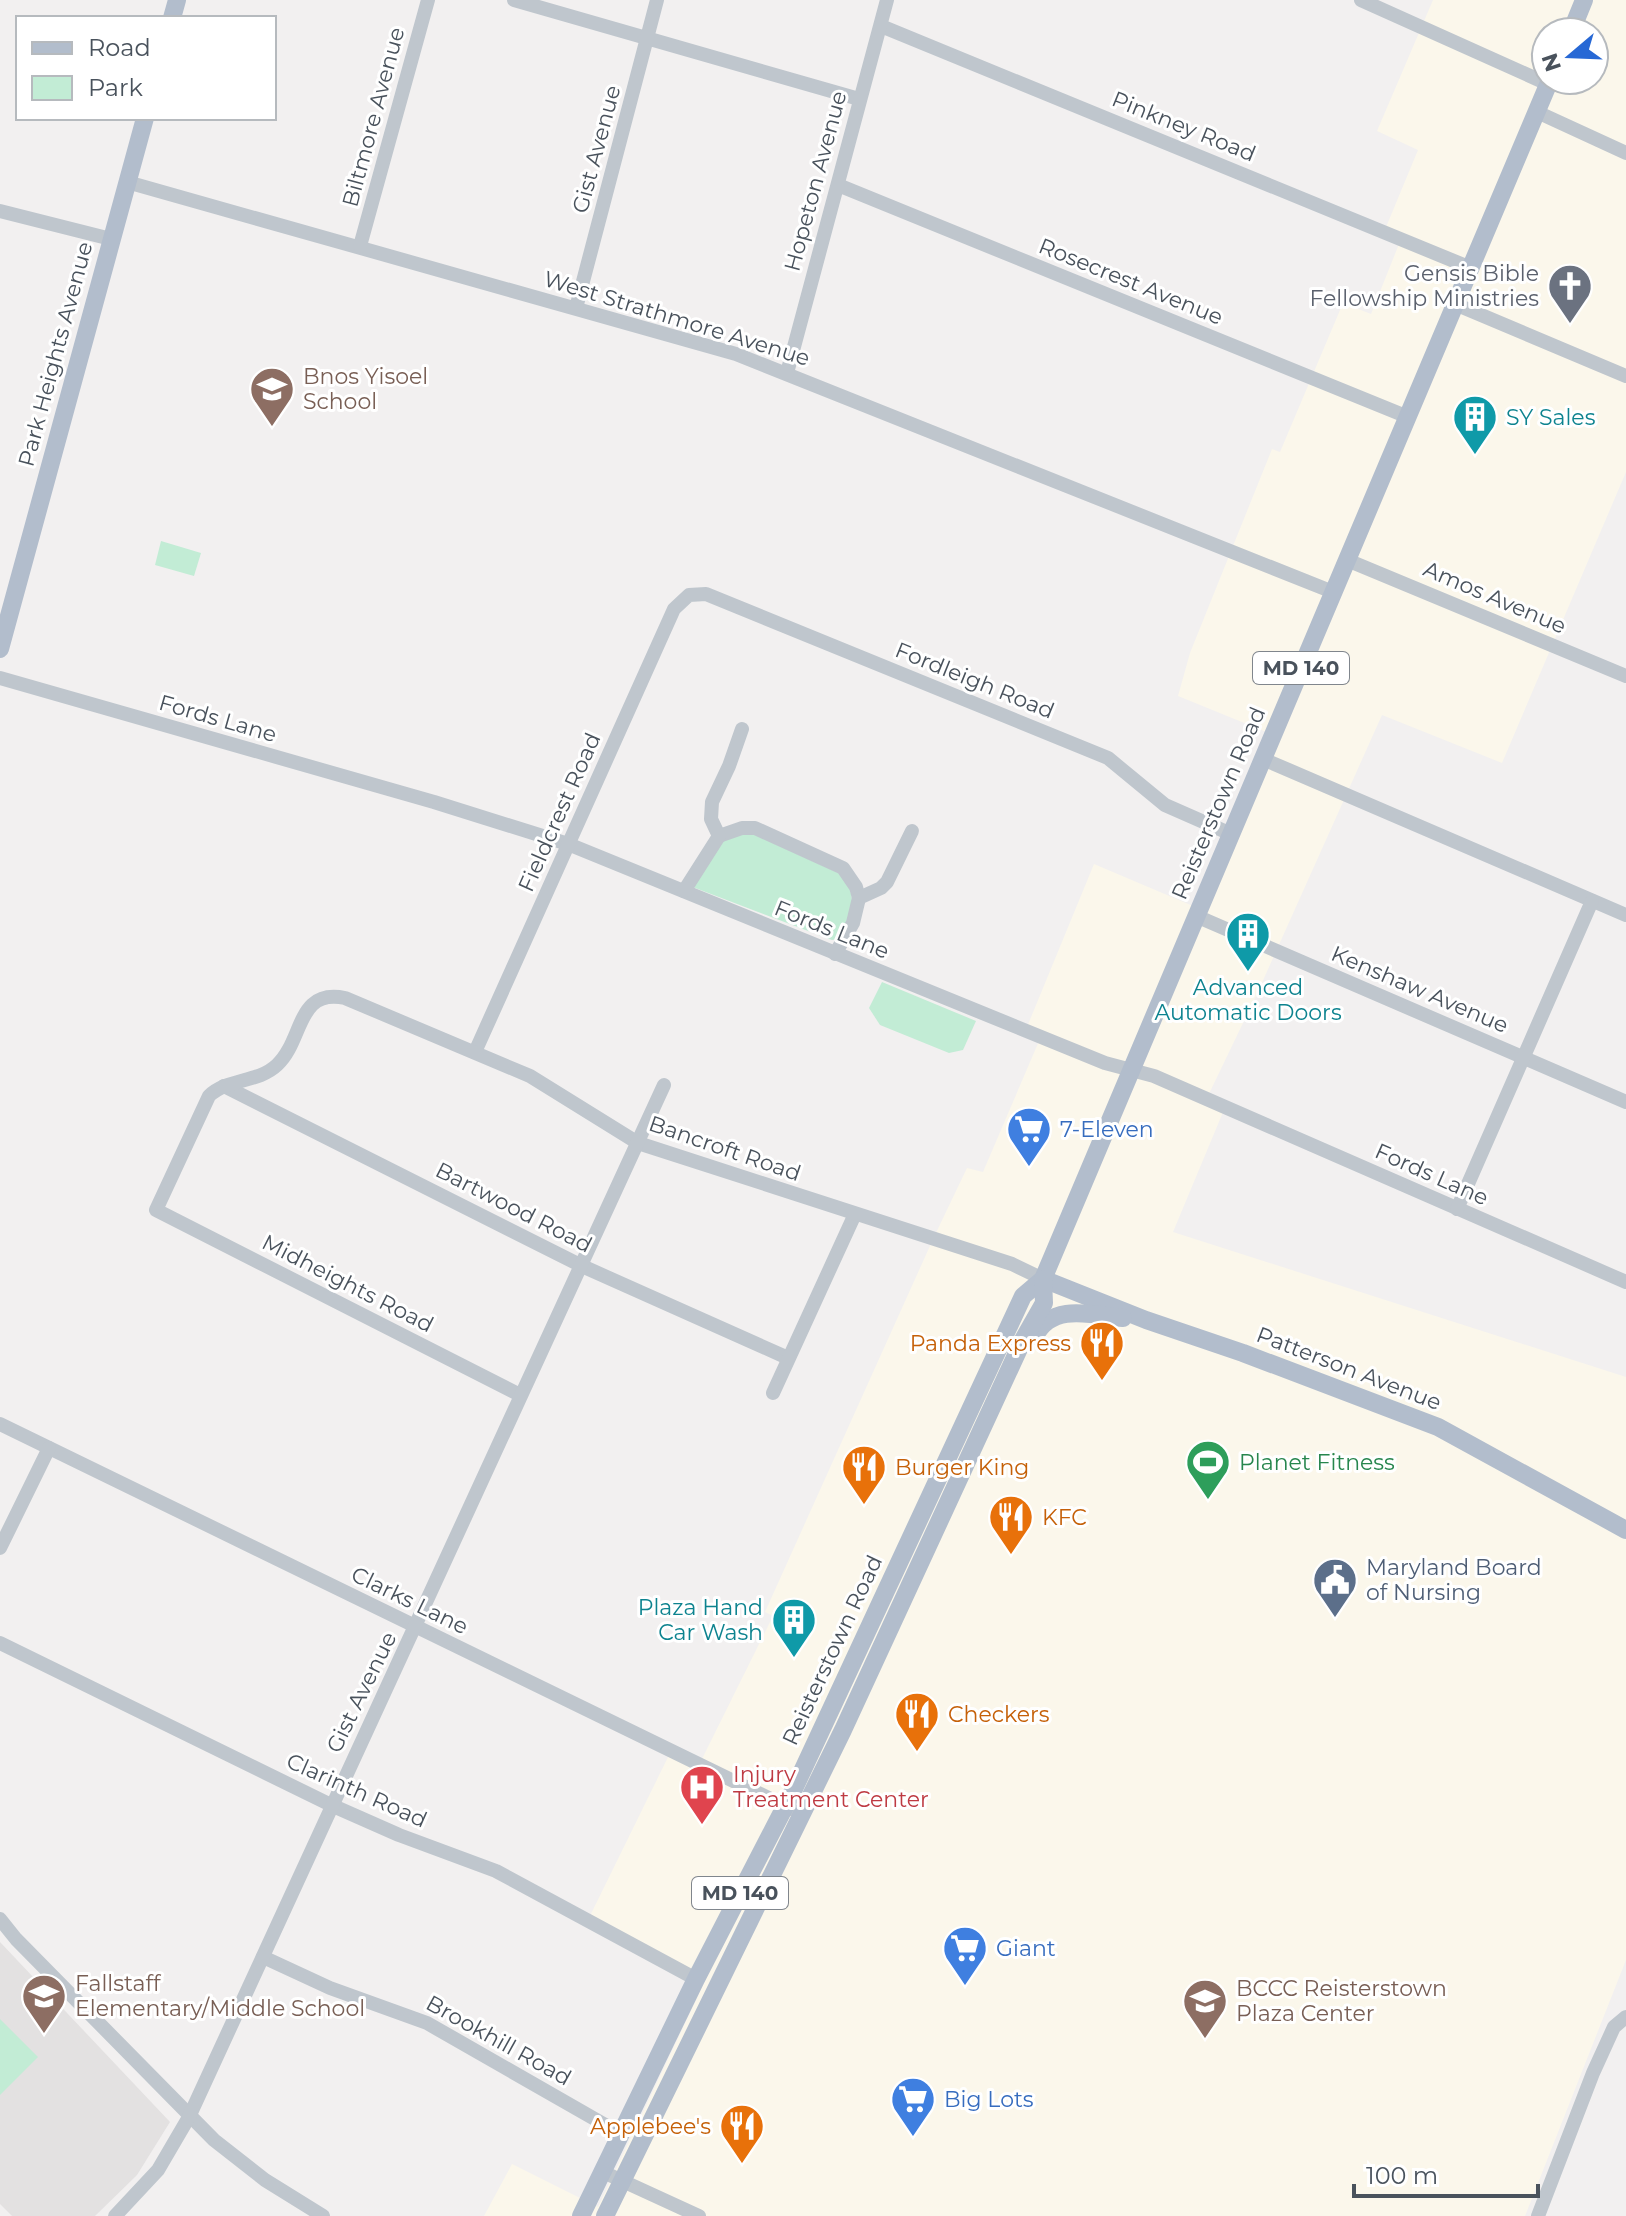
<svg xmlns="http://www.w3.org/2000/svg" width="1626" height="2216" viewBox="0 0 1626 2216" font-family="Montserrat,sans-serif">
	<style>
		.commercial { fill: #fbf7eb; fill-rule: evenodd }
		.education { fill: #e3e1e1 }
		.green { fill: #c2ecd5 }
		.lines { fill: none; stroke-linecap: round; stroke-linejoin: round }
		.minor { stroke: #bfc6cd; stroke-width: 14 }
		.major { stroke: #b2bdcc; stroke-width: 18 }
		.labels { text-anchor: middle; stroke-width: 6; stroke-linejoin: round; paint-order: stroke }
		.shield { fill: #fff; stroke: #80868d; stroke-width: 2 }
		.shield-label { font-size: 20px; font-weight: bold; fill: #49525c }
		.street-label { font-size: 22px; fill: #49525c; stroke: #fff }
		.worship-label { font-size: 22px; fill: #5b616d; stroke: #fff; text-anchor: end }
		.education-label { font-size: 22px; fill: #785e54; stroke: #fff; text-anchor: start }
		.culture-label { font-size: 22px; fill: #0d838f; stroke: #fff; text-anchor: start }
		.shop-label { font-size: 22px; fill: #366cbe; stroke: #fff; text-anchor: start }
		.food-label { font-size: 22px; fill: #c56008; stroke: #fff; text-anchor: start }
		.leisure-label { font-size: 22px; fill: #27864d; stroke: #fff; text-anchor: start }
		.service-label { font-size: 22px; fill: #4e5e75; stroke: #fff; text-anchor: start }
		.health-label { font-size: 22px; fill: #be3a42; stroke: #fff; text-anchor: start }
	</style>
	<rect width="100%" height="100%" fill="#f2f0f0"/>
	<path class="commercial" d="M1433,0H1626V472L1502,763L1382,715L1256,996L1206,1100L1226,1105L1173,1232L1626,1377V1960L1525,2216H484L512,2164L598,2207L706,1979L588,1920L671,1751L699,1765L773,1616L765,1612L934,1237L967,1168L983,1172L1042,1034L1027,1027L1094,864L1200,909L1274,735L1178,696L1190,653L1272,449L1280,452L1343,303L1371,314L1401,239L1384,232L1418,150L1377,131ZM1546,32H1594V80H1546Z"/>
	<polygon class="education" points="0,1942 170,2122 137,2175 95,2216 12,2216 0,2204"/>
	<g class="green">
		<polygon points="161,541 201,553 194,576 155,565"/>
		<path d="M749,832L845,876C856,902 855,915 838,939L832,940L690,886L725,838Z"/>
		<polygon points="882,982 976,1021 963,1050 949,1053 880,1025 869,1008"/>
		<polygon points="0,2019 38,2057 0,2095"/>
	</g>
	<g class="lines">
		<g class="minor">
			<polyline points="514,0 859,99"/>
			<polyline points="1361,0 1548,84"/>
			<polyline points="881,26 1471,268"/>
			<polyline points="1537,112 1626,153"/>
			<polyline points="127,182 736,354 1333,592"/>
			<polyline points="838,185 1408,417"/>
			<polyline points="0,211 111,239"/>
			<polyline points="360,246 428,0"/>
			<polyline points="1455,304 1626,376"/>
			<polyline points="576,308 657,0"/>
			<polyline points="787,373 887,0"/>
			<polyline points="1347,560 1626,676"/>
			<polyline points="0,678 434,802 568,844 1105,1063 1154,1076 1626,1282"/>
			<polyline points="1263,759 1626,915"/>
			<polyline points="719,836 742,828 755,828 843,868 856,887 859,898"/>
			<polyline points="684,891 719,836 711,819 712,802 729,766 742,729"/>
			<polyline points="1196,916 1626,1102"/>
			<polyline points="835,954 853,923 859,898 881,888 887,882 912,831"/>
			<polyline points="475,1052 674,609 689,595 706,594 1108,758 1165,805 1231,834"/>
			<polyline points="224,1086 582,1266 788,1358"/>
			<polyline points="1457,1209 1592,901"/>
			<polyline points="773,1393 855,1214"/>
			<path d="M520,1395L156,1210L209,1096C228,1078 258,1083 277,1065C304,1040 296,988 345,998L530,1076L638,1143L1012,1264L1043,1279"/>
			<polyline points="0,1424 791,1809"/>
			<polyline points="0,1548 49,1448"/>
			<polyline points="0,1643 331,1805 399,1835 496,1871 696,1979"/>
			<polyline points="0,1919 16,1939 214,2140 265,2180 323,2216"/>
			<polyline points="263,1957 330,1988 427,2023 621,2134"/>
			<polyline points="603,2172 699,2216"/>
			<polyline points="115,2216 158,2170 189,2117 664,1085"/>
			<polyline points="1538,2216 1593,2073 1614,2027 1626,2017"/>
		</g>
		<g class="major">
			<polyline points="172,18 177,0"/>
			<polyline points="1571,32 1584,0"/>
			<polyline points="0,649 145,118"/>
			<polyline points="1043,1279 1146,1320 1243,1353 1438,1427 1626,1530"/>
			<path d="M1035,1336C1052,1302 1093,1315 1123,1318"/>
			<polyline points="581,2216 696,1979 793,1791 1023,1296 1043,1279 1550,80"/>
			<polyline points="605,2216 843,1730 1023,1340 1044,1303 1043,1279"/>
		</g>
	</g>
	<defs>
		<g id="church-pin" transform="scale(2.3)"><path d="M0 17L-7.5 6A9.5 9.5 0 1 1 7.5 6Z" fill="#6b7280" stroke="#fff"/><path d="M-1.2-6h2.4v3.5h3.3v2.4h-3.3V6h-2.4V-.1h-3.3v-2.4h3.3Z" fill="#fff"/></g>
		<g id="school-pin" transform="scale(2.3)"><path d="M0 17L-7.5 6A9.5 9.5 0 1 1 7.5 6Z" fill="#8d6e63" stroke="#fff"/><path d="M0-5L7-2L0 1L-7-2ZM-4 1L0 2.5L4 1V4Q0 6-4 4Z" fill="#fff"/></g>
		<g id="building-pin" transform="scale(2.3)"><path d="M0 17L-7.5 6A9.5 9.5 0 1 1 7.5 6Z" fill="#0f9aa8" stroke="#fff"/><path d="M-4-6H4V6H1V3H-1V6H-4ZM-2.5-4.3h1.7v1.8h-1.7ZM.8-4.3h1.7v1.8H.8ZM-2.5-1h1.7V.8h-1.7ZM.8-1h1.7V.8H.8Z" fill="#fff"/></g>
		<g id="supermarket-pin" transform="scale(2.3)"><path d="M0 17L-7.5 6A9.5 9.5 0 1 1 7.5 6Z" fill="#3f7fe0" stroke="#fff"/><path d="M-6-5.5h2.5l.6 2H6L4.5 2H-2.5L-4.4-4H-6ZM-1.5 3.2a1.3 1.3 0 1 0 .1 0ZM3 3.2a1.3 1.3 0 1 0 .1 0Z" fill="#fff"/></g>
		<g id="restaurant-pin" transform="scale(2.3)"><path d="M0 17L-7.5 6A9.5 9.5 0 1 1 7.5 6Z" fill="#e8710a" stroke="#fff"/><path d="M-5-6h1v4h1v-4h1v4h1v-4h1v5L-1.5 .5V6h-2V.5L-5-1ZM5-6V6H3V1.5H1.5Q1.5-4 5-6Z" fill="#fff"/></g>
		<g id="stadium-pin" transform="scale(2.3)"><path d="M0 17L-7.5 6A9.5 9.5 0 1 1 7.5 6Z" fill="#2e9e5b" stroke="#fff"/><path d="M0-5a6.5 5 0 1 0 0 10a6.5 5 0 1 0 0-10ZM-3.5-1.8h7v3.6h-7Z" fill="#fff"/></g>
		<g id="civic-pin" transform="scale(2.3)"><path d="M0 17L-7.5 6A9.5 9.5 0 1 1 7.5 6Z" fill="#5c6f8a" stroke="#fff"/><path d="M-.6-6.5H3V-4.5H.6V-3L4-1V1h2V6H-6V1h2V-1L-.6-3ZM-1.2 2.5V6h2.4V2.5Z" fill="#fff"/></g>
		<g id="hospital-pin" transform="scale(2.3)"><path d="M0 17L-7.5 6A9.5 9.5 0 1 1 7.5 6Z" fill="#e0444e" stroke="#fff"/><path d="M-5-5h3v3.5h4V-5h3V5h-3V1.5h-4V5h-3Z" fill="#fff"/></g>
		<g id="university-pin" transform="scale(2.3)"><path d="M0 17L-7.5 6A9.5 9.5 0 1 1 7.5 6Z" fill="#8d6e63" stroke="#fff"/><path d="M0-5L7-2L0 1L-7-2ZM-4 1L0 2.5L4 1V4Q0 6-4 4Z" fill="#fff"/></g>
	</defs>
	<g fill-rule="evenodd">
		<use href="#church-pin" x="1570" y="286"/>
		<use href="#school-pin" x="272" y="389"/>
		<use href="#building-pin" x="1475" y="417"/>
		<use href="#building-pin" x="1248" y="934"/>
		<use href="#supermarket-pin" x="1029" y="1129"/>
		<use href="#restaurant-pin" x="1102" y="1343"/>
		<use href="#stadium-pin" x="1208" y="1462"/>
		<use href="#restaurant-pin" x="864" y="1467"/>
		<use href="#restaurant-pin" x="1011" y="1517"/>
		<use href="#civic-pin" x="1335" y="1580"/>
		<use href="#building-pin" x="794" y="1620"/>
		<use href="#restaurant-pin" x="917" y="1714"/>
		<use href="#hospital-pin" x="702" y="1787"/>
		<use href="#supermarket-pin" x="965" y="1948"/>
		<use href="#school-pin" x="44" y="1996"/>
		<use href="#university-pin" x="1205" y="2001"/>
		<use href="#supermarket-pin" x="913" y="2099"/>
		<use href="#restaurant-pin" x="742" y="2126"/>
	</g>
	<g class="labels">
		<g class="shield">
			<rect x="1253" y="652" width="96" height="32" rx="6"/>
			<rect x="692" y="1877" width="96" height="32" rx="6"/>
		</g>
		<g class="shield-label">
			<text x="1301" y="675">MD 140</text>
			<text x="740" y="1900">MD 140</text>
		</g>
		<g class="street-label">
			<text transform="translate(373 117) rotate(-75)" y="8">Biltmore Avenue</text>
			<text transform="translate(1184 126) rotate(22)" y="8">Pinkney Road</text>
			<text transform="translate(596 149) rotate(-75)" y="8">Gist Avenue</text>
			<text transform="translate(815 181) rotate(-75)" y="8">Hopeton Avenue</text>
			<text transform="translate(1131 281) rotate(22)" y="8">Rosecrest Avenue</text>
			<text transform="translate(677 318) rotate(17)" y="8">West Strathmore Avenue</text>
			<text transform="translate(55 354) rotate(-75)" y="8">Park Heights Avenue</text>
			<text transform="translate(1495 597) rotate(23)" y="8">Amos Avenue</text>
			<text transform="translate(975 680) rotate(22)" y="8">Fordleigh Road</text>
			<text transform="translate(218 718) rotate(16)" y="8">Fords Lane</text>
			<text transform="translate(1218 803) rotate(-67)" y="8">Reisterstown Road</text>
			<text transform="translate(559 812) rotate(-66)" y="8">Fieldcrest Road</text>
			<text transform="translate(832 929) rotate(22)" y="8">Fords Lane</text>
			<text transform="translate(1420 989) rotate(23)" y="8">Kenshaw Avenue</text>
			<text transform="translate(725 1148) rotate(19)" y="8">Bancroft Road</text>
			<text transform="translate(1432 1174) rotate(24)" y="8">Fords Lane</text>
			<text transform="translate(514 1207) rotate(27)" y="8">Bartwood Road</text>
			<text transform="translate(348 1283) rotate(27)" y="8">Midheights Road</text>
			<text transform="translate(1349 1368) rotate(21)" y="8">Patterson Avenue</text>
			<text transform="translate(410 1600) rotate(26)" y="8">Clarks Lane</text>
			<text transform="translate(832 1650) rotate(-65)" y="8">Reisterstown Road</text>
			<text transform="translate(361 1692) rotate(-64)" y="8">Gist Avenue</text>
			<text transform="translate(357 1790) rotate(24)" y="8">Clarinth Road</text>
			<text transform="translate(499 2040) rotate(29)" y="8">Brookhill Road</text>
		</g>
		<g class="worship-label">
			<text x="1539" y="281">Gensis Bible<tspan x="1539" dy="25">Fellowship Ministries</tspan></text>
		</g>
		<g class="education-label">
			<text x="303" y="384">Bnos Yisoel<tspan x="303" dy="25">School</tspan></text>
			<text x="75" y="1991">Fallstaff<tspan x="75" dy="25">Elementary/Middle School</tspan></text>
			<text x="1236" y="1996">BCCC Reisterstown<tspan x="1236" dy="25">Plaza Center</tspan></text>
		</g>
		<g class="culture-label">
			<text x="1506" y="425">SY Sales</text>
			<text x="1248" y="995" text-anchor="middle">Advanced<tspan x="1248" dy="25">Automatic Doors</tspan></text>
			<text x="763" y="1615" text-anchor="end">Plaza Hand<tspan x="763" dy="25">Car Wash</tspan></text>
		</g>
		<g class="shop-label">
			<text x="1060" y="1137">7-Eleven</text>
			<text x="996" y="1956">Giant</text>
			<text x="944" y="2107">Big Lots</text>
		</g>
		<g class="food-label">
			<text x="1071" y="1351" text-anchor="end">Panda Express</text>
			<text x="895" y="1475">Burger King</text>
			<text x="1042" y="1525">KFC</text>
			<text x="948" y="1722">Checkers</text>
			<text x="711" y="2134" text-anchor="end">Applebee's</text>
		</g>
		<g class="leisure-label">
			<text x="1239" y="1470">Planet Fitness</text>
		</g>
		<g class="service-label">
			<text x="1366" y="1575">Maryland Board<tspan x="1366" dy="25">of Nursing</tspan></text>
		</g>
		<g class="health-label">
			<text x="733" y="1782">Injury<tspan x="733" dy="25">Treatment Center</tspan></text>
		</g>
	</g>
	<rect x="16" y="16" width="260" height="104" fill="#ffffff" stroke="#b6babe" stroke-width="2"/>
	<rect x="32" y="42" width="40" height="12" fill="#b2bdcc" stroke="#b6babe" stroke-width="2"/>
	<text x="88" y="56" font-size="24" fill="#49525c">Road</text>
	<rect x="32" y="76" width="40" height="24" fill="#c2ecd5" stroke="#b6babe" stroke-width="2"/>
	<text x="88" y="96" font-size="24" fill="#49525c">Park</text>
	<g transform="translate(1570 56) rotate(251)"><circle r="38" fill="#ffffff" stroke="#b6babe" stroke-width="2"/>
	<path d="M0-6L14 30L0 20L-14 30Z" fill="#2768d5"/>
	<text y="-12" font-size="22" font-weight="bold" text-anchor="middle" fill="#49525c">N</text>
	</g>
	<path d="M1354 2184v12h184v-12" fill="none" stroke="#49525c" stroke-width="4"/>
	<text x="1366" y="2184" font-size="24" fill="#49525c" stroke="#ffffff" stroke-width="6" paint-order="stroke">100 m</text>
</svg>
